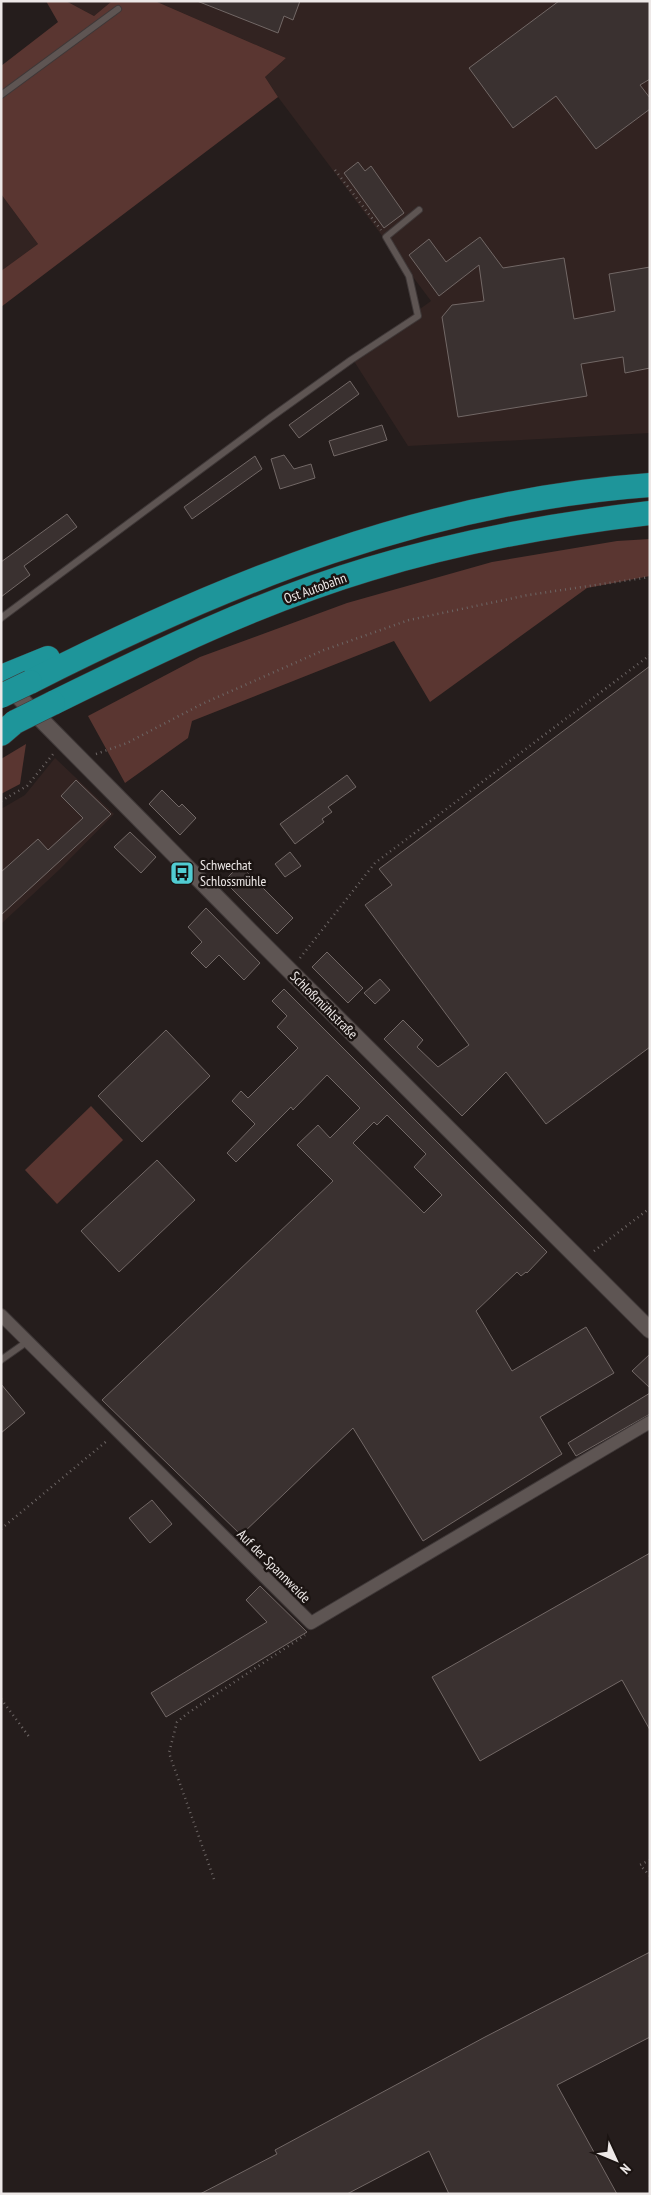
<svg xmlns="http://www.w3.org/2000/svg" width="651" height="2195" viewBox="0 0 651 2195" font-family="'PT Sans Narrow',sans-serif">
	<style>
		.built { fill: #322321 }
		.green { fill: #5a3631 }
		.building { fill: #3a3130; stroke: #726866; fill-rule: evenodd }
		.lines { fill: none; stroke-linecap: round; stroke-linejoin: round }
		.service-casing { stroke: #3f3838; stroke-width: 8 }
		.minor-casing { stroke: #3f3838; stroke-width: 14 }
		.tertiary-casing { stroke: #3f3838; stroke-width: 18 }
		.motorway-casing { stroke: #3f3838; stroke-width: 25 }
		.path { stroke: #6d6665; stroke-width: 2.5; stroke-dasharray: 1 4; stroke-linecap: butt }
		.service { stroke: #5e5553; stroke-width: 6 }
		.minor { stroke: #5e5553; stroke-width: 12 }
		.tertiary { stroke: #5e5553; stroke-width: 16 }
		.motorway { stroke: #1e959a; stroke-width: 24 }
		.motorway-bridge-casing { stroke: #3f3838; stroke-width: 25; stroke-linecap: butt }
		.motorway-bridge { stroke: #1e959a; stroke-width: 24 }
		.labels { text-anchor: middle; stroke-width: 5; stroke-linejoin: round; paint-order: stroke }
		.street-label { font-size: 14px; fill: #ede8e7; stroke: #1b1412 }
		.poi-label { font-size: 14px; fill: #ede8e7; stroke: #1b1412; text-anchor: start }
	</style>
	<rect width="100%" height="100%" fill="#251d1c"/>
	<g class="built">
		<polygon points="66,1 112,1 94,16"/>
		<polygon points="155,1 650,1 650,433 408,446 352,358 431,301 278,97 265,77 286,58"/>
		<polygon points="1,194 38,244 1,271"/>
		<polygon points="55,758 114,814 60,869 1,924 1,809 25,795"/>
	</g>
	<g class="green">
		<polygon points="46,1 66,1 94,16 112,1 155,1 286,58 265,77 278,97 1,307 1,271 38,244 1,194 1,66 58,22"/>
		<polygon points="650,539 650,576 587,588 430,702 394,641 192,721 188,738 125,783 88,716 200,657 347,603 492,562 617,541"/>
		<polygon points="26,744 20,784 1,794 1,759"/>
		<polygon points="91,1106 123,1140 57,1204 25,1170"/>
	</g>
	<g class="building">
		<polygon points="197,1 300,1 293,20 284,16 278,33"/>
		<polygon points="559,1 650,1 650,79 640,85 650,98 650,109 596,149 556,96 513,128 469,68"/>
		<polygon points="358,162 365,171 371,166 404,213 384,228 344,173"/>
		<polygon points="480,237 503,268 564,258 574,319 615,311 609,274 650,267 650,368 625,373 623,357 581,364 587,396 458,417 442,317 452,305 484,301 479,265 439,296 409,255 429,239 446,262"/>
		<polygon points="350,381 359,394 299,438 289,425"/>
		<polygon points="382,425 387,440 334,456 329,441"/>
		<polygon points="284,455 294,469 311,464 315,478 280,489 271,459"/>
		<polygon points="255,456 262,469 192,519 184,507"/>
		<polygon points="67,514 77,527 24,566 30,575 1,597 1,562"/>
		<polygon points="650,666 650,1047 546,1124 506,1072 462,1116 384,1039 403,1020 423,1040 417,1047 438,1067 469,1045 365,905 392,885 379,869"/>
		<polygon points="347,775 356,787 328,807 332,812 322,819 324,822 295,844 280,824"/>
		<polygon points="76,780 111,814 1,915 1,872 38,839 48,850 83,818 61,796"/>
		<polygon points="162,790 179,807 182,804 196,818 180,835 149,804"/>
		<polygon points="130,832 156,857 141,873 114,847"/>
		<polygon points="290,852 301,866 285,877 275,864"/>
		<polygon points="240,865 293,918 277,934 224,881"/>
		<polygon points="206,908 260,963 244,980 219,955 206,968 191,953 202,942 188,927"/>
		<polygon points="327,952 363,988 348,1003 312,967"/>
		<polygon points="380,979 390,990 375,1004 364,993"/>
		<path d="M284,989L547,1252L527,1273L526,1272L521,1276L517,1272L476,1311L512,1371L586,1327L614,1373L540,1417L562,1454L423,1541L353,1428L241,1535L102,1400L333,1181L297,1145L318,1125L330,1138L360,1108L327,1075L293,1110L291,1107L236,1162L227,1153L255,1124L232,1101L241,1091L248,1098L298,1048L277,1027L287,1016L272,1001ZM387,1115L426,1154L414,1167L442,1195L424,1213L353,1143L374,1122L377,1125Z"/>
		<polygon points="166,1030 210,1076 142,1142 98,1096"/>
		<polygon points="157,1160 195,1200 119,1272 81,1231"/>
		<polygon points="650,1354 650,1388 632,1371"/>
		<polygon points="1,1384 25,1413 1,1433"/>
		<polygon points="650,1393 650,1414 576,1456 568,1443"/>
		<polygon points="152,1500 172,1524 150,1543 129,1518"/>
		<polygon points="650,1553 650,1730 622,1680 480,1761 432,1677"/>
		<polygon points="260,1586 307,1632 166,1717 151,1693 267,1622 246,1600"/>
		<polygon points="650,1952 650,2037 557,2085 617,2194 449,2194 429,2151 347,2194 200,2194 277,2154 275,2150 485,2037"/>
	</g>
	<g class="lines">
		<g class="service-casing">
			<g id="service">
				<polyline points="1,95 118,9"/>
				<polyline points="1,618 270,418 351,360 418,316 409,276 386,237 419,210"/>
				<polyline points="1,1360 28,1341"/>
			</g>
		</g>
		<g class="minor-casing">
			<polyline id="minor" points="1,1315 311,1623 650,1422"/>
		</g>
		<g class="tertiary-casing">
			<polyline id="tertiary" points="6,684 250,931 650,1330"/>
		</g>
		<g class="motorway-casing">
			<g id="motorway">
				<polyline points="1,677 48,658"/>
				<path d="M30,682C227,582 427,501 650,485"/>
				<path d="M53,703C155,653 259,602 369,569C461,541 555,524 650,513"/>
				<polyline points="1,734 15,722"/>
			</g>
		</g>
		<g class="path">
			<polyline points="335,170 381,230"/>
			<polyline points="96,754 127,743 202,704 324,650 409,620 528,595 650,577"/>
			<polyline points="1,801 27,786 54,753"/>
			<polyline points="300,958 375,863 650,655"/>
			<polyline points="594,1251 650,1208"/>
			<polyline points="1,1529 108,1440"/>
			<polyline points="1,1699 30,1738"/>
			<polyline points="650,1860 640,1865 650,1876"/>
			<polyline points="214,1879 169,1753 177,1722 188,1713 305,1635"/>
		</g>
		<use href="#service" class="service"/>
		<use href="#minor" class="minor"/>
		<use href="#tertiary" class="tertiary"/>
		<use href="#motorway" class="motorway"/>
		<g class="motorway-bridge-casing">
			<g id="motorway-bridge">
				<polyline points="1,696 30,682"/>
				<polyline points="15,722 53,703"/>
			</g>
		</g>
		<use href="#motorway-bridge" class="motorway-bridge"/>
	</g>
	<defs>
		<g id="bus-square" transform="scale(1.25)"><rect x="-9" y="-9" width="18" height="18" rx="4" fill="#51ccd2" stroke="#1b1412"/><path d="M-5-6H5V4H4V6H2V4H-2V6H-4V4H-5ZM-3.5-4V0h7V-4ZM-3.5 1.2v1.5H-2V1.2ZM2 1.2v1.5H3.5V1.2Z" fill="#111"/></g>
	</defs>
	<g fill-rule="evenodd">
		<use href="#bus-square" x="182" y="873"/>
	</g>
	<g class="labels">
		<g class="street-label">
			<text transform="translate(315 588) rotate(-20)" y="5">Ost Autobahn</text>
			<text transform="translate(324 1005) rotate(45)" y="5">Schloßmühlstraße</text>
			<text transform="translate(274 1566) rotate(45)" y="5">Auf der Spannweide</text>
		</g>
		<g class="poi-label">
			<text x="200" y="870">Schwechat<tspan x="200" dy="16">Schlossmühle</tspan></text>
		</g>
	</g>
	<rect width="651" height="2195" fill="none" stroke="#ede8e7" stroke-width="5"/>
	<g transform="translate(616 2160) rotate(134)" stroke="#1b1412" stroke-width="4" paint-order="stroke">
	<path d="M0-4L9 19L0 12L-9 19Z" fill="#ede8e7"/>
	<text y="-8" font-size="14" font-weight="bold" text-anchor="middle" fill="#ede8e7">N</text>
	</g>
</svg>
